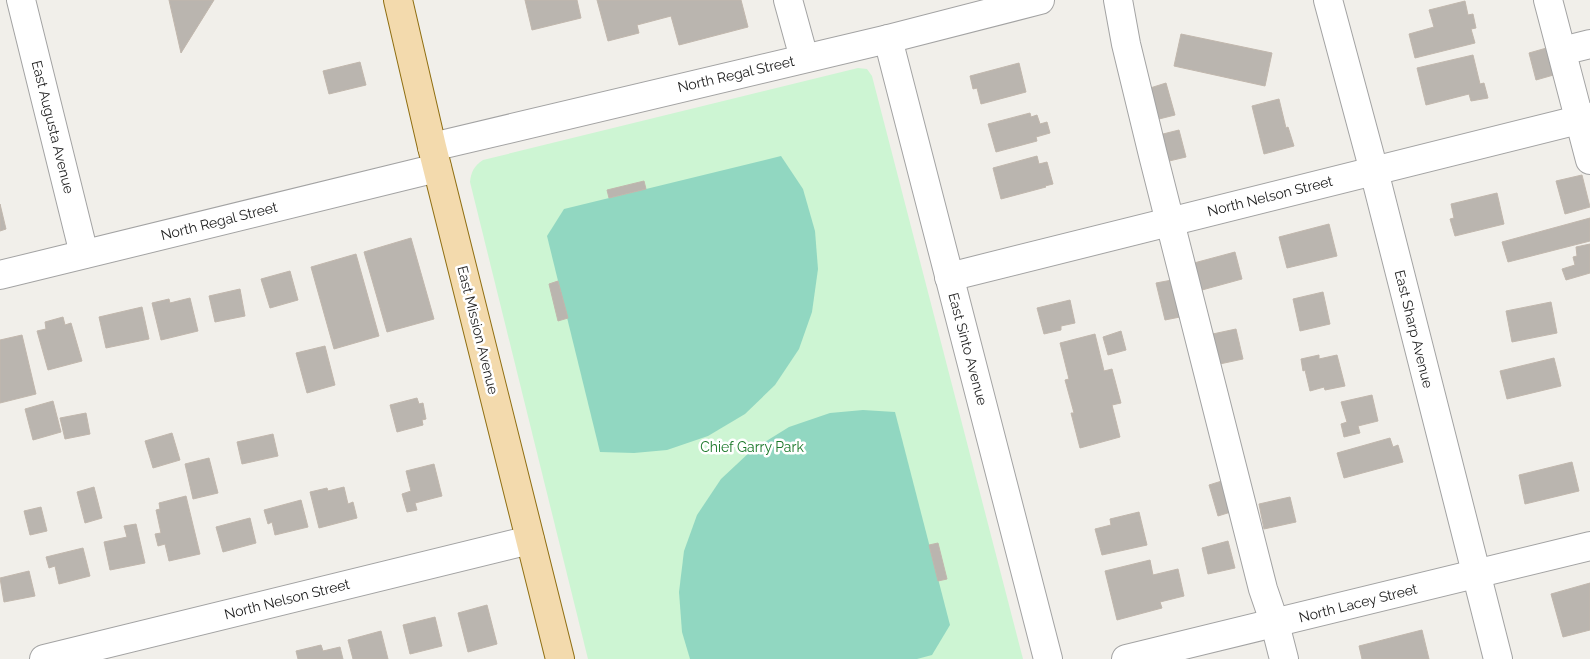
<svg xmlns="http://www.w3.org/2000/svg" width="1590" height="659" viewBox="0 0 1590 659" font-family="Raleway,sans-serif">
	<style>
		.park { fill: #cdf5d3 }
		.pitch { fill: #91d7c1 }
		.building { fill: #bab5af; stroke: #c1b7ad }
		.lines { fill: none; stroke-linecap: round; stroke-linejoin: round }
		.minor-casing { stroke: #a3a3a3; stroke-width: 30 }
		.major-casing { stroke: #8f6e11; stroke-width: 30 }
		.minor { stroke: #fff; stroke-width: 28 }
		.major { stroke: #f3daad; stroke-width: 28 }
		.labels { text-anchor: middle; stroke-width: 5; stroke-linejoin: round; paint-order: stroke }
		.street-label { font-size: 14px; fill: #222; stroke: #fff }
		.park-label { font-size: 14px; fill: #197727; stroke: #fff }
	</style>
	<rect width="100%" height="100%" fill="#f1efea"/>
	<path class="park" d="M858,68L867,69L872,76L1023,659H588L470,182C471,172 474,166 483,160Z"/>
	<g class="pitch">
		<polygon points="781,156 803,189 815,231 818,269 812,312 799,349 775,385 745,414 708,436 667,450 634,453 600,452 547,236 564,209"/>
		<polygon points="863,410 895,412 950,625 932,655 917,659 690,659 682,632 679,592 684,551 697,515 721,479 752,450 789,427 830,413"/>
	</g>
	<g class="building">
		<polygon points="169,0 214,0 181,53"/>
		<polygon points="525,0 577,0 581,18 532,30"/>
		<polygon points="597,0 741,0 748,27 679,45 671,16 637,25 639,33 608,41"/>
		<polygon points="1465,1 1468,15 1473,14 1476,28 1471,29 1475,43 1415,58 1409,34 1434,27 1429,10"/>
		<polygon points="1181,34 1272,53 1265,86 1174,66"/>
		<polygon points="1550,47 1557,74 1536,80 1529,53"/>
		<polygon points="1473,55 1480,84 1484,83 1488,98 1471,101 1469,94 1426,105 1417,68"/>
		<polygon points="360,62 366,85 329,94 323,71"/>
		<polygon points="1019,63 1026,92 981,104 977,88 973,89 970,76"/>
		<polygon points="1166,83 1175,115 1155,120 1147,89"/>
		<polygon points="1279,99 1286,128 1288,127 1294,146 1264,154 1252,106"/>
		<polygon points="1030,113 1031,117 1037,115 1040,124 1047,122 1050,133 1036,137 1037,141 996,152 988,124"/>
		<polygon points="1179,130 1186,157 1165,162 1159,135"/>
		<polygon points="1037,156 1039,164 1047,162 1053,184 1045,186 1046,187 1001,199 993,168"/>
		<polygon points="1582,175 1590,207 1565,214 1556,181"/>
		<polygon points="644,181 646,189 609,198 607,190"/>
		<polygon points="1497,193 1504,224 1455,236 1450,219 1454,218 1451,204"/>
		<polygon points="0,204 6,229 0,231"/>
		<polygon points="1590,218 1590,241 1508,262 1502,242"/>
		<polygon points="1329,224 1337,256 1287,268 1279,237"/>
		<polygon points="411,238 434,319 387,332 364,252"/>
		<polygon points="1590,244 1590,273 1566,280 1562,269 1575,265 1573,257 1577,256 1576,247"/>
		<polygon points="1235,252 1242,279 1202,290 1194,263"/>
		<polygon points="356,254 379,336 334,349 311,267"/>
		<polygon points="290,271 298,300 270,308 261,279"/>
		<polygon points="1172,280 1180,317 1165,320 1156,283"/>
		<polygon points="558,281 568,318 558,321 549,284"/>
		<polygon points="240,289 245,316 215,322 209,296"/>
		<polygon points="1323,292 1330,324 1300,331 1293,299"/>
		<polygon points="190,298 198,331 161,340 152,303 169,299 170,303"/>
		<polygon points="1070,300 1075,323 1061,326 1061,330 1044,334 1037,308"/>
		<polygon points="1551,302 1557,333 1512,342 1506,311"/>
		<polygon points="142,307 149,339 106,348 99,317"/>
		<polygon points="63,317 65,325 71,323 82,361 48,370 37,331 46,329 45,322"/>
		<polygon points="1236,329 1243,359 1215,365 1208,335"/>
		<polygon points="1121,331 1126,350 1108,355 1103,337"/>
		<polygon points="1095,334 1104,371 1112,369 1121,403 1112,405 1120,437 1080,448 1071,413 1074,413 1065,380 1069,379 1060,343"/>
		<polygon points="22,335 36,394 0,403 0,340"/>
		<polygon points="325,346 335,385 307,393 296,353"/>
		<polygon points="1319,355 1319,359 1337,355 1345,386 1325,390 1324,387 1310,391 1305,370 1303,371 1301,359"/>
		<polygon points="1554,358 1561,386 1507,399 1500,371"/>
		<polygon points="1372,395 1378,421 1358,426 1360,433 1344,437 1341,424 1347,422 1341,402"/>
		<polygon points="417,398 419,404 423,403 426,419 422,420 423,425 397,432 390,405"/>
		<polygon points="53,401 61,432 33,440 25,409"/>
		<polygon points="86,413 90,434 65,439 60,418"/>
		<polygon points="172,433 180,460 153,468 145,441"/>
		<polygon points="273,434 278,456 242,464 237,442"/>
		<polygon points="1390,438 1393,447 1398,445 1403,462 1344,478 1337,453"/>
		<polygon points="209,458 218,493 193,499 185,464"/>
		<polygon points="1572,462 1579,491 1525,504 1519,475"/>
		<polygon points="434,464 442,496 415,503 417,510 407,512 402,494 411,491 406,471"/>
		<polygon points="1225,480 1234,511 1218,516 1209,485"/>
		<polygon points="94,487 102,518 85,523 77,492"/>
		<polygon points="344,487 348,504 353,502 357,518 319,528 310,492 327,488 328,491"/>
		<polygon points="186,496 200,554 169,561 165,544 158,546 155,534 161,533 156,510 160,509 159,503"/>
		<polygon points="1290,497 1296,522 1264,529 1259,504"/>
		<polygon points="301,500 308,527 275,535 272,522 268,524 264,510"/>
		<polygon points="41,507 47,531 30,535 24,511"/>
		<polygon points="1139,512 1147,545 1102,555 1095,529 1111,525 1110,519"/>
		<polygon points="250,518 256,543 223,552 216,527"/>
		<polygon points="136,524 145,563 110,570 104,542 127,537 124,526"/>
		<polygon points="1228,541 1235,568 1208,574 1202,548"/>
		<polygon points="938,543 947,579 938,581 929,545"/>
		<polygon points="83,548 90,576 59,584 55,566 49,568 46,557"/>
		<polygon points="1150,560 1153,575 1178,569 1184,596 1160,602 1162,608 1117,620 1105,571"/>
		<polygon points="29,571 35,596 4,602 0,578"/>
		<polygon points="1590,583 1590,630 1563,637 1551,594"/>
		<polygon points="487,605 497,644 468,652 458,613"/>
		<polygon points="435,617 442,646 410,654 403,625"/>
		<polygon points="1422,630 1429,659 1362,659 1359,646"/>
		<polygon points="381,631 388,659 353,659 348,640"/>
		<polygon points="321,645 323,651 340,647 343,659 298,659 296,651"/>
	</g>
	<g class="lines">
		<g class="minor-casing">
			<g id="minor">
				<polyline points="21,0 84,254"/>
				<polyline points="788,0 804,58"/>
				<polyline points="1118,0 1126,44 1153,155 1263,589 1275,624 1284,659"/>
				<polyline points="1328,0 1374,171 1498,659"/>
				<polyline points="1548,0 1590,160"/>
				<polyline points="888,39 1048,659"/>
				<polyline points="1562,51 1590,44"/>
				<polyline points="432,147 888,39 1040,0"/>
				<polyline points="0,275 437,168"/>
				<polyline points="949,277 1590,117"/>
				<polyline points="44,659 530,540"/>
				<polyline points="1126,659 1590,546"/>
			</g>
		</g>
		<g class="major-casing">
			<polyline id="major" points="398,0 432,147 560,659"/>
		</g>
		<use href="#minor" class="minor"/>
		<use href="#major" class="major"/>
	</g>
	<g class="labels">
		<g class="street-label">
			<text transform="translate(736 74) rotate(-13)" y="5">North Regal Street</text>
			<text transform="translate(53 127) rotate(76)" y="5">East Augusta Avenue</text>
			<text transform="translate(1270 196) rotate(-14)" y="5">North Nelson Street</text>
			<text transform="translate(219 221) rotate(-14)" y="5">North Regal Street</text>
			<text transform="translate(1414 329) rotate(76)" y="5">East Sharp Avenue</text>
			<text transform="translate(478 330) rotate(76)" y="5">East Mission Avenue</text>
			<text transform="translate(968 349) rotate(75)" y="5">East Sinto Avenue</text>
			<text transform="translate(287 599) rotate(-14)" y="5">North Nelson Street</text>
			<text transform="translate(1358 603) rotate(-14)" y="5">North Lacey Street</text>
		</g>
		<g class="park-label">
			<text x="752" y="452">Chief Garry Park</text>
		</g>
	</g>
</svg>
